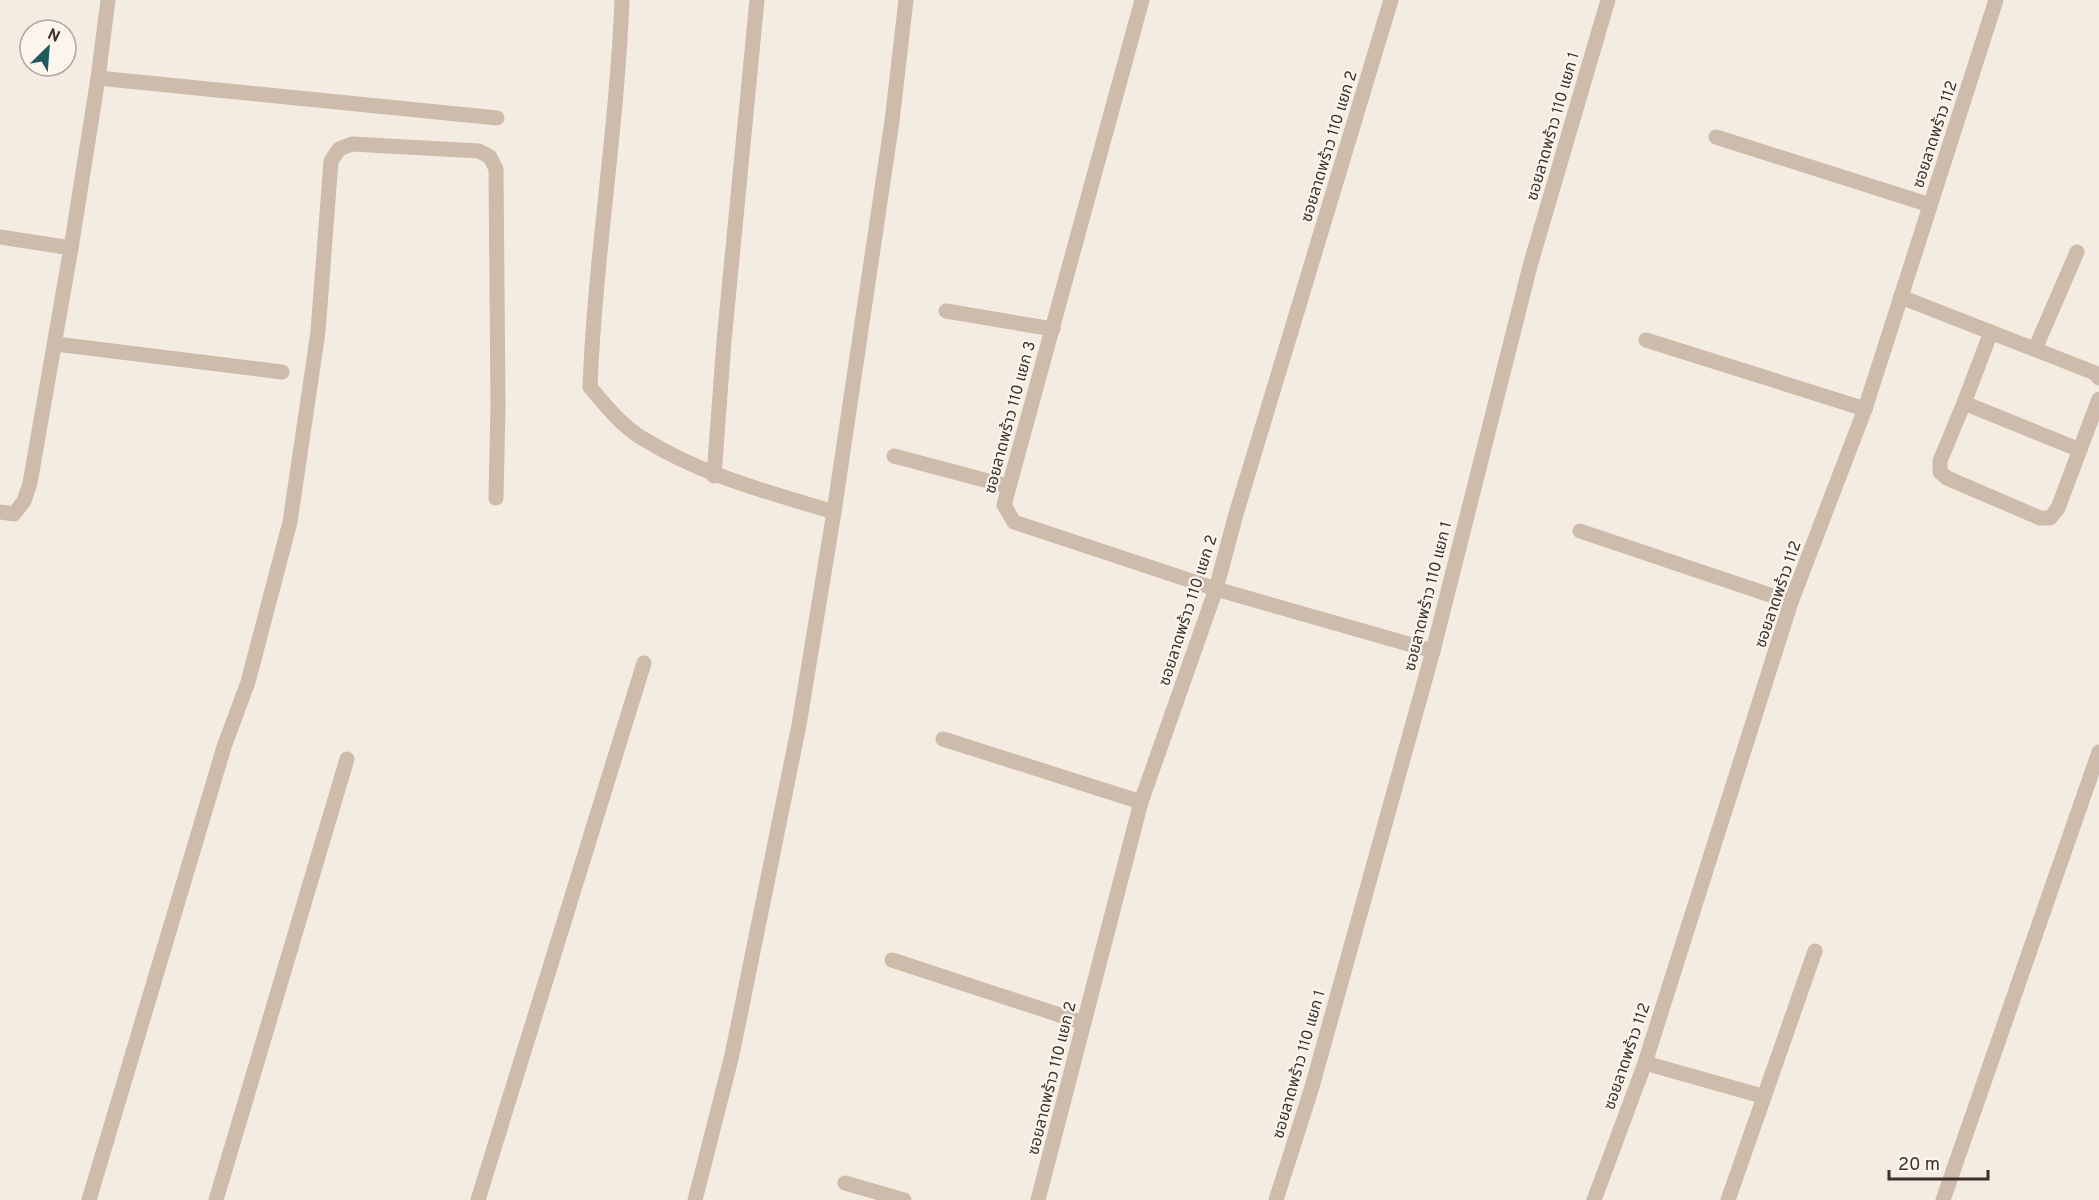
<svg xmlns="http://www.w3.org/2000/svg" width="2099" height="1200" viewBox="0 0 2099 1200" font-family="Overpass,'Noto Sans Thai',sans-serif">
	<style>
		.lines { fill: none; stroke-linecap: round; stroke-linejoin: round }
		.lane { stroke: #cdbbac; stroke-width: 15 }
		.street { stroke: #cdbbac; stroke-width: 15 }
		.labels { text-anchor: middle; stroke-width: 4.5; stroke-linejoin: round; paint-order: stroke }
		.street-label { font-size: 16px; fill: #3b302b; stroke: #fbf5ee }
	</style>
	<rect width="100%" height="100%" fill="#f4ebe1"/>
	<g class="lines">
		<g class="lane">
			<polyline points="1901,297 2095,373 2099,378"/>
			<polyline points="1991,332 1964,403 2080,450"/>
			<polyline points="2035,349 2077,252"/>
			<polyline points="1964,403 1940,461 1940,472 1947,478 2040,518 2050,518 2058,508 2099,399"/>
		</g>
		<g class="street">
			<path d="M622,0C617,130 595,257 590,387C605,405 622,426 642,438C701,475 768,492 834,512"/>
			<polyline points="1142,0 1004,505 1014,522 1216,589 1433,651"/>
			<polyline points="98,78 108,0"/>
			<polyline points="1716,137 1930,205"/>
			<polyline points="0,237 71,248 98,78 497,118"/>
			<polyline points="946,311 1053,329"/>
			<polyline points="1646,340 1865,409"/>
			<polyline points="56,344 282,372"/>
			<polyline points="894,456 1007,486"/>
			<polyline points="714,476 724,341 757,0"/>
			<polyline points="0,512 14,514 24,501 30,483 71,248"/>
			<polyline points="1580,531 1791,602"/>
			<polyline points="943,739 1141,802"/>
			<polyline points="892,960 1084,1023"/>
			<polyline points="1645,1063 1762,1096"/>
			<polyline points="845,1183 904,1200"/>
			<polyline points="89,1200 224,747 248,682 290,522 318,332 331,161 339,149 352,144 479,151 490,157 496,169 498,406 496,498"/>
			<polyline points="216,1200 347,759"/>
			<polyline points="478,1200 644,663"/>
			<polyline points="695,1200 732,1055 799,725 834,512 892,121 906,0"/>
			<polyline points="1038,1200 1141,802 1216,589 1236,514 1391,0"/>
			<polyline points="1276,1200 1312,1087 1433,651 1530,266 1608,0"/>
			<polyline points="1594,1200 1645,1063 1791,602 1865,409 1996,0"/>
			<polyline points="1728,1200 1815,951"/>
			<polyline points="1943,1200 2099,752"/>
		</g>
	</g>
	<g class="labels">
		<g class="street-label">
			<text transform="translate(1552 126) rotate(-74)" y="6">ซอยลาดพร้าว 110 แยก 1</text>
			<text transform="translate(1934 134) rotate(-72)" y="6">ซอยลาดพร้าว 112</text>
			<text transform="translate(1328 146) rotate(-73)" y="6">ซอยลาดพร้าว 110 แยก 2</text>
			<text transform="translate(1009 417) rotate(-75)" y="6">ซอยลาดพร้าว 110 แยก 3</text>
			<text transform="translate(1777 594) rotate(-71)" y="6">ซอยลาดพร้าว 112</text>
			<text transform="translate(1427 596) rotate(-76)" y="6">ซอยลาดพร้าว 110 แยก 1</text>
			<text transform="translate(1187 610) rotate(-72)" y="6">ซอยลาดพร้าว 110 แยก 2</text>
			<text transform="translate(1626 1056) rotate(-71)" y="6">ซอยลาดพร้าว 112</text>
			<text transform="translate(1298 1064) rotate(-74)" y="6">ซอยลาดพร้าว 110 แยก 1</text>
			<text transform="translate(1051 1078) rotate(-76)" y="6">ซอยลาดพร้าว 110 แยก 2</text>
		</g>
	</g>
	<g transform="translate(48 48) rotate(25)"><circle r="28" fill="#fbf5ee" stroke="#aea6a0" stroke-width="1.5"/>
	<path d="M0-4.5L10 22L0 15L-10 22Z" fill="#1f5a5e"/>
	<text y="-9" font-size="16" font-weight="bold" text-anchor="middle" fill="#3b302b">N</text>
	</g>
	<path d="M1889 1170v9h99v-9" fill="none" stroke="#3b302b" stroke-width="3"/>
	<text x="1898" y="1170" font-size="18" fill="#3b302b" stroke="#fbf5ee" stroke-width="4.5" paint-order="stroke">20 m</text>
</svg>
